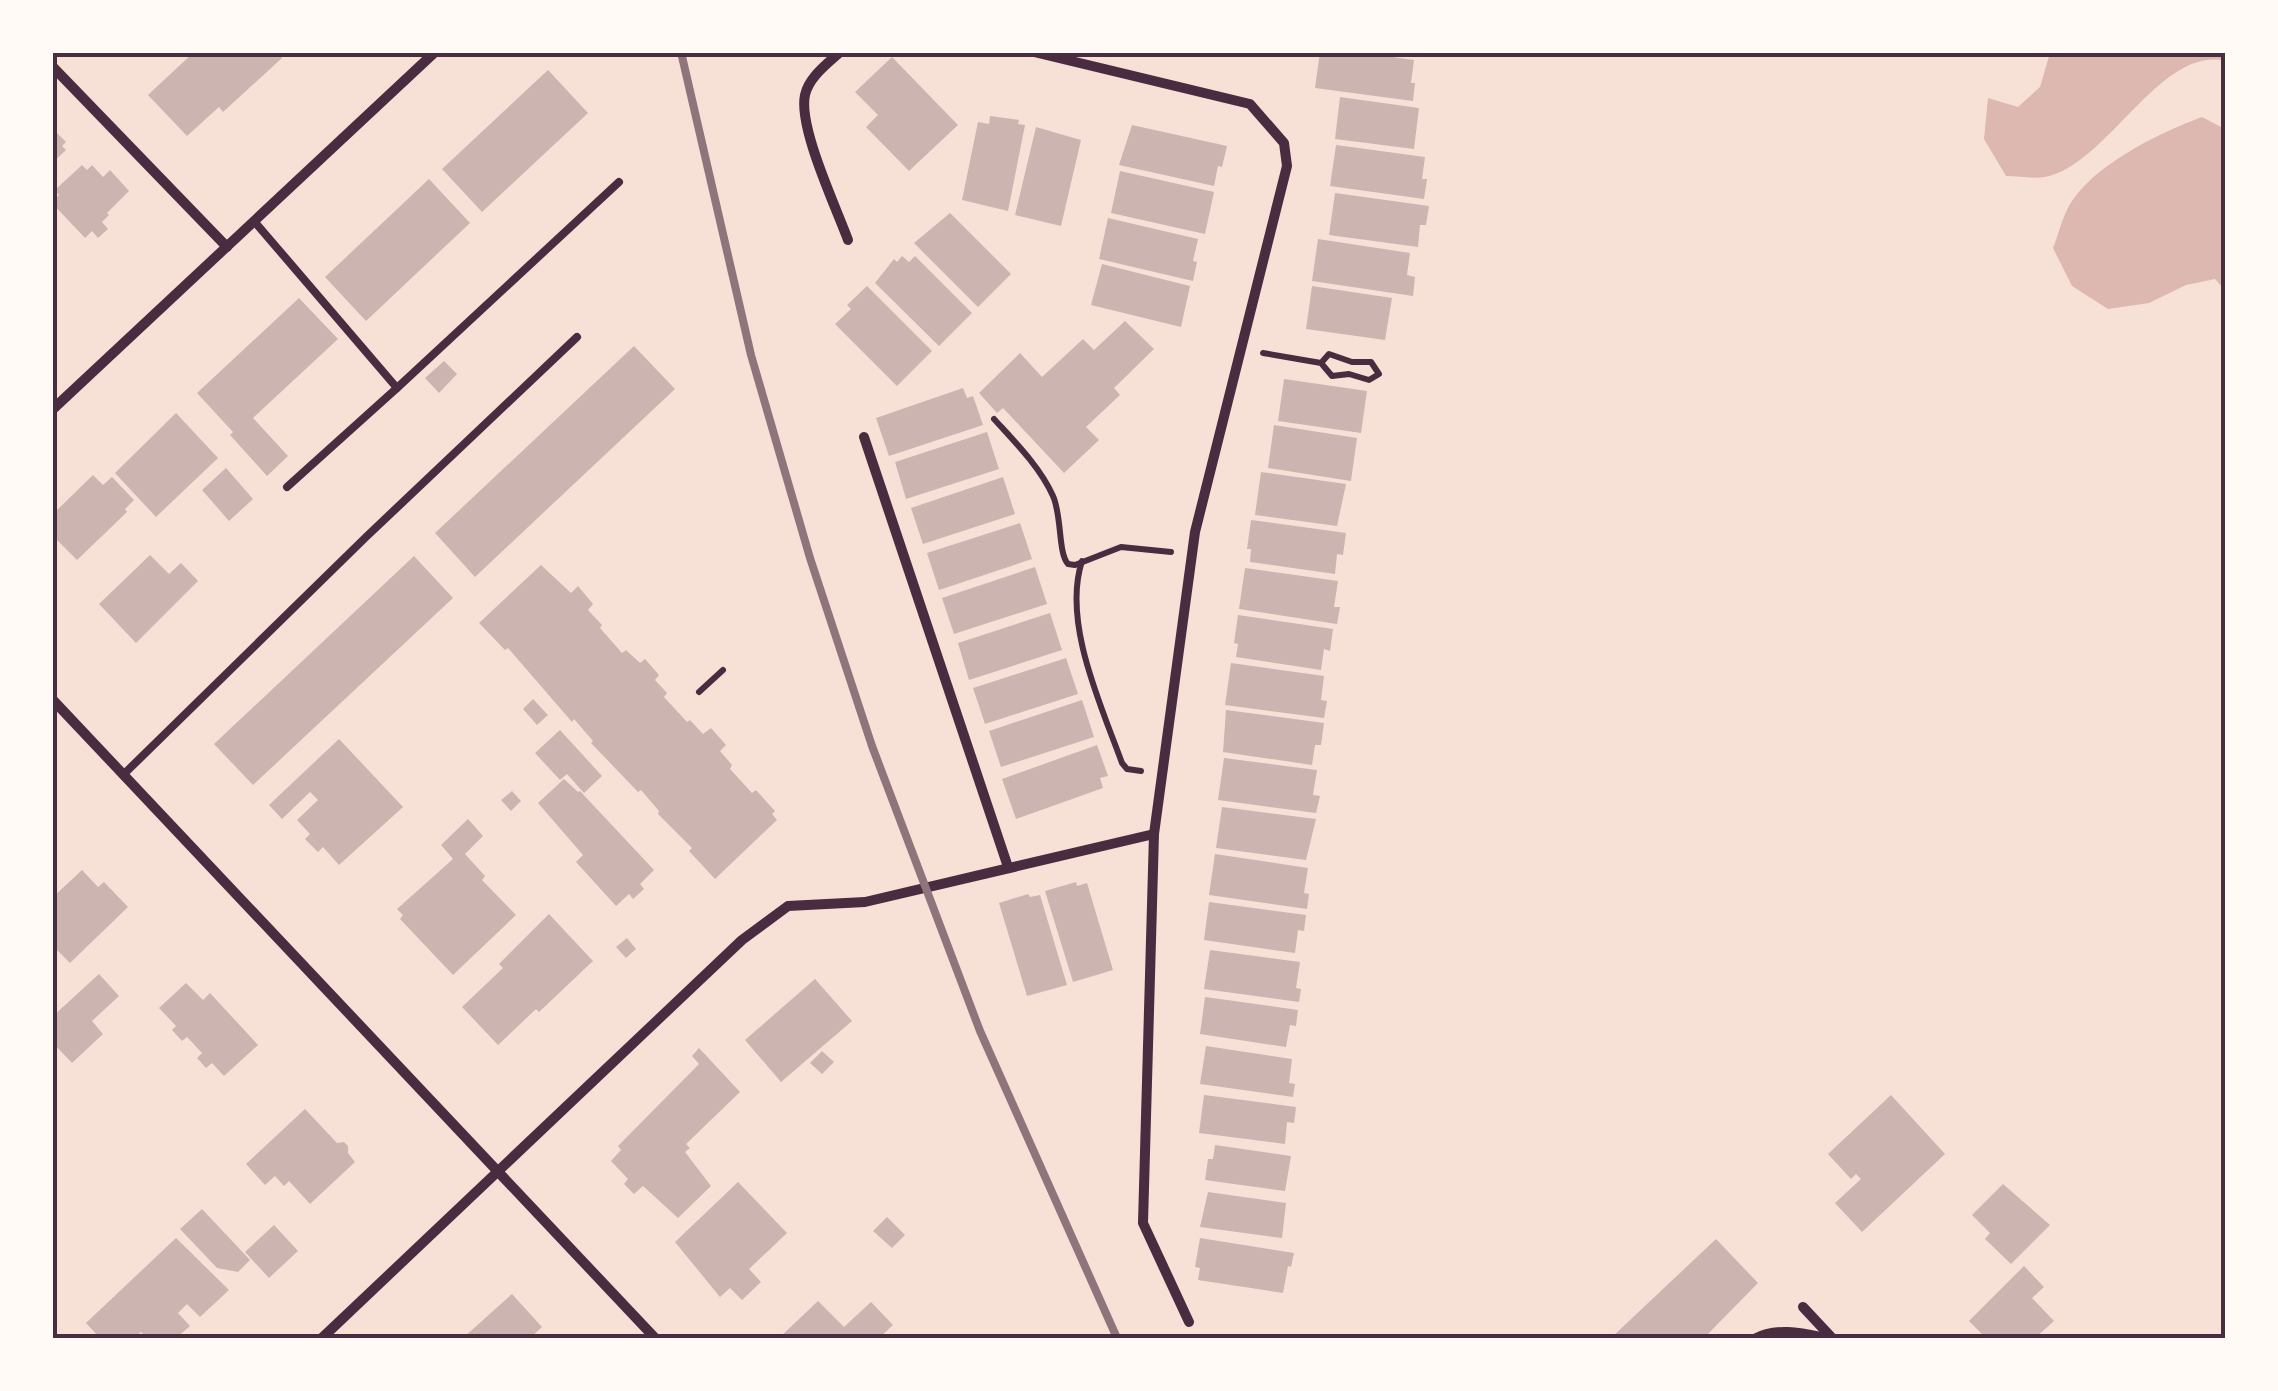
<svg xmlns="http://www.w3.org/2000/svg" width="2278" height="1391" viewBox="0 0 2278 1391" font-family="'Golos Text',sans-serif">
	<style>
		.water { fill: #dcb8b0 }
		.building { fill: #ccb4b1 }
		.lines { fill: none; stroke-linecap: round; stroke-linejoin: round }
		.path { stroke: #4a2c40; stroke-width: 6 }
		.service { stroke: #4a2c40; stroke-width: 8 }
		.minor { stroke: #4a2c40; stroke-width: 10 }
		.rail { stroke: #8f747c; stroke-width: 8 }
		.neatline { fill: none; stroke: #4a2c40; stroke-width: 4 }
	</style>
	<rect width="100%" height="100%" fill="#f7e1d7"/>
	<g class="water">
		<path d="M2050,53L2225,52L2226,61C2160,45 2108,165 2045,177C2033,179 2018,176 2006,176L1984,139L1988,98L2018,107L2040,87Z"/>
		<path d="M2202,117L2225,129V290L2215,279L2186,285L2149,303L2108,309L2072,286L2053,248C2058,236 2061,222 2067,210C2088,167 2159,133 2202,117Z"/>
	</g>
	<g class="building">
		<polygon points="194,52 277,52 282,58 223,112 219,107 187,136 148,95"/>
		<polygon points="1320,52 1356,52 1414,60 1411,83 1415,83 1413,101 1315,88"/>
		<polygon points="892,57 958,125 909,171 866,127 878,115 855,92"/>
		<polygon points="548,70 588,113 482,212 442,169"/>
		<polygon points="1340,97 1419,108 1414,149 1335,139"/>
		<polygon points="990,116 1019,120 1018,124 1025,125 1008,211 962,200 978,122 989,124"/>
		<polygon points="1132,125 1227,146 1222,167 1218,166 1214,186 1119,165"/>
		<polygon points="1036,127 1081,140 1061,226 1015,215"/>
		<polygon points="52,128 66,142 62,146 66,150 52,163"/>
		<polygon points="1336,145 1425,157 1422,179 1427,179 1424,199 1330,186"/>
		<polygon points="82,165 87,170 92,165 103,177 110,170 129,191 107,213 109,215 102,222 108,229 98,238 92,231 85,238 52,203 59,195 55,190"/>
		<polygon points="1120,171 1214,192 1205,234 1111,213"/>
		<polygon points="429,179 470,223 366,321 325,277"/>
		<polygon points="1335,193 1429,206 1426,225 1420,225 1418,247 1329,235"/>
		<polygon points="950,213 1011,274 978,307 914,243"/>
		<polygon points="1108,218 1198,239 1193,261 1197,262 1193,281 1099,259"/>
		<polygon points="1318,239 1410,253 1407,275 1415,277 1413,296 1312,281"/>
		<polygon points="902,256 909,262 915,256 972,313 939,346 875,283 894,259 897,262"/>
		<polygon points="1102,264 1190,286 1181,327 1091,305"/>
		<polygon points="867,286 932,351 897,386 835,324 851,309 847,305"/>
		<polygon points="1312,286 1392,298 1385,340 1306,329"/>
		<polygon points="299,298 338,339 253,418 288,456 267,476 230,435 233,432 197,393"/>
		<polygon points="1125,321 1154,349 1114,388 1120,395 1086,427 1099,440 1064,473 1003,408 997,413 979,393 1020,353 1042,377 1083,339 1094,350"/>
		<polygon points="634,346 675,389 475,577 435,533"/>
		<polygon points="444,361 457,374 439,393 425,378"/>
		<polygon points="1284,379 1367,391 1361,433 1278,421"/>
		<polygon points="963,388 967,398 973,396 983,425 889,456 876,418"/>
		<polygon points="176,413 218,458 156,517 115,473"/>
		<polygon points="1274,425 1357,438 1351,481 1268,468"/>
		<polygon points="987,432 999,469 906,499 895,462"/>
		<polygon points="226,468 253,499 229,521 202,490"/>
		<polygon points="1261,472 1346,484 1337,526 1255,515"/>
		<polygon points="93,475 103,485 112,477 134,500 125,509 127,512 77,560 52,535 52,515"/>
		<polygon points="1003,477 1015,514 923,544 911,508"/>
		<polygon points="1251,520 1346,533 1343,555 1337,554 1335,574 1250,562 1251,549 1247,549"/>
		<polygon points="1020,523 1032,559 939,590 927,553"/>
		<polygon points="150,555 169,574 181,563 198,581 136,643 99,604"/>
		<polygon points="414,556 453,598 253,785 214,744"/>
		<polygon points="541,565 571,593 578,586 593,604 588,610 602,625 600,628 622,653 626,650 640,663 645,659 659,675 655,680 667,693 664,697 687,722 690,720 703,734 711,728 726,745 720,751 732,765 730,769 752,793 756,790 775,811 772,814 777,820 715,879 689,851 692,848 658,814 659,811 641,790 638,792 591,743 593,741 574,719 572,722 508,648 505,650 479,623"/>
		<polygon points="1035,567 1047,604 954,634 942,598"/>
		<polygon points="1245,568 1338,581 1334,607 1340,607 1337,624 1239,609"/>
		<polygon points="1050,613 1062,650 969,680 958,643"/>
		<polygon points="1238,615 1333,629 1330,651 1324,649 1321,670 1236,657 1238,644 1234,643"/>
		<polygon points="1066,658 1078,694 985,724 973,688"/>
		<polygon points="1231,663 1324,676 1321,700 1327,701 1324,718 1225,705"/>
		<polygon points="533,699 548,715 537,725 523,709"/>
		<polygon points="1082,700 1094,737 1001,767 989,731"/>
		<polygon points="1226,710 1324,723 1321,745 1315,745 1312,765 1223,752"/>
		<polygon points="560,730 602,776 584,793 567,774 560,780 535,753"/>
		<polygon points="339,739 403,807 339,865 323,847 318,852 305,839 310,834 297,820 318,800 310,792 282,819 269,805"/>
		<polygon points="1097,745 1108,776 1100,778 1103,788 1016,819 1002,779"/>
		<polygon points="1224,758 1317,770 1313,795 1320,796 1316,813 1218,800"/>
		<polygon points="564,779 578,792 580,791 654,870 640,884 644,889 633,899 629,894 616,906 576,862 583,855 538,803"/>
		<polygon points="512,791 521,801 511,811 501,800"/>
		<polygon points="1222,807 1316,819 1306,860 1216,848"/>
		<polygon points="468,819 483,836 465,854 485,876 482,880 516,915 453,975 400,919 403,915 397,909 453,859 441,845"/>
		<polygon points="1215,854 1308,868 1304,893 1309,894 1307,909 1209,895"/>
		<polygon points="82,870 98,887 104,882 128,907 70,963 52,945 52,898"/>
		<polygon points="1076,882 1077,886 1087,883 1113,970 1073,982 1045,891"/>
		<polygon points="1028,894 1030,897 1040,895 1067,985 1027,996 999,903"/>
		<polygon points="1209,902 1306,915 1304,931 1298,930 1295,953 1204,940"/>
		<polygon points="549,914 593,961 539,1012 536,1009 498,1045 462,1007 503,968 499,964"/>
		<polygon points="627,938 636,949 626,958 616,947"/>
		<polygon points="1210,950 1300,962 1296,988 1301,989 1299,1002 1204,989"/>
		<polygon points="99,974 119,996 92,1021 103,1034 72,1063 52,1042 52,1017"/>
		<polygon points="815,979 852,1021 781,1082 745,1040"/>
		<polygon points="186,983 203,1000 210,993 258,1045 224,1076 212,1063 206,1068 197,1058 202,1053 187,1037 182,1041 172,1030 176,1026 159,1008"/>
		<polygon points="1205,997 1298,1010 1296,1026 1290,1025 1286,1047 1200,1034"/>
		<polygon points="1206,1046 1292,1059 1289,1083 1295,1084 1293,1097 1200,1084"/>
		<polygon points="699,1048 740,1092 686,1144 690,1148 685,1152 711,1186 678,1218 643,1186 634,1194 624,1184 628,1179 611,1161 621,1150 618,1146 699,1064 692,1056"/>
		<polygon points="822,1051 834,1062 822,1074 810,1063"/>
		<polygon points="1204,1095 1296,1107 1294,1123 1287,1122 1285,1144 1199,1133"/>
		<polygon points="1891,1095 1945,1154 1862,1232 1835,1203 1861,1179 1856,1174 1851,1179 1828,1154"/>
		<polygon points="305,1109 337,1143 344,1142 348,1146 348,1153 355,1162 310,1204 289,1181 284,1186 275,1176 265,1185 246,1164"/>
		<polygon points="1215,1145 1291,1156 1285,1191 1205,1180 1208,1159 1213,1159"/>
		<polygon points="738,1182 787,1233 749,1269 761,1282 742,1300 730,1288 720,1297 675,1242"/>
		<polygon points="2003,1184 2050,1225 2011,1264 1985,1239 1990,1233 1972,1215"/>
		<polygon points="1208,1192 1286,1203 1282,1238 1200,1227"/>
		<polygon points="202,1209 250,1260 238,1272 217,1268 180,1229"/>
		<polygon points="887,1217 905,1235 892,1248 873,1231"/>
		<polygon points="274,1225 298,1251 269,1278 245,1252"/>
		<polygon points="176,1238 229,1290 200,1317 187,1304 178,1313 190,1326 176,1338 147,1338 141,1332 134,1338 100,1338 86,1323"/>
		<polygon points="1200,1238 1294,1253 1291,1267 1288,1266 1283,1293 1198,1280 1200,1268 1195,1267"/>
		<polygon points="1716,1239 1758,1283 1704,1338 1611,1338"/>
		<polygon points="2024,1266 2044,1287 2032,1298 2054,1321 2035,1338 1978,1338 1982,1334 1969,1321"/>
		<polygon points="512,1294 542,1327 530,1338 463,1338"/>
		<polygon points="818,1301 844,1327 871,1302 893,1325 879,1338 779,1338"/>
	</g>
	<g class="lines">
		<g class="path">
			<polyline points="1263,353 1321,363 1332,376 1349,374 1369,380 1379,374 1371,362 1352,362 1329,354 1321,363"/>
			<path d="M994,419C1015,442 1040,467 1053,496C1062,516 1058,553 1068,564L1075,565L1121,547L1171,552"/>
			<path d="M1082,561C1062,622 1101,705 1122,763L1127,769L1141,771"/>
			<polyline points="699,692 723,670"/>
		</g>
		<g class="service">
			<polyline points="254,221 397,388 287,487"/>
			<polyline points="397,388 619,182"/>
			<polyline points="123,775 366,537 577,337"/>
			<path d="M1754,1338C1778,1325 1806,1333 1831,1338"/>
		</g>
		<g class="minor">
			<path d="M840,52C827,64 809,77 805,95C798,127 836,207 848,240"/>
			<polyline points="1034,52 1250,104 1284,143 1287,166 1195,532 1154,834 1143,1223 1189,1322"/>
			<polyline points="52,66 227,247"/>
			<polyline points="52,410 435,52"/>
			<polyline points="864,437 1008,867"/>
			<polyline points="52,699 655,1338"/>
			<polyline points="1803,1307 1832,1338"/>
			<polyline points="322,1338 742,940 788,906 865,902 1154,834"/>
		</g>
		<polyline class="rail" points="681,52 751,355 810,558 872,746 980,1031 1117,1338"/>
	</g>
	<rect width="2278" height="1391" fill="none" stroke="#fffaf5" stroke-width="110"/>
	<rect x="55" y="55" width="2168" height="1281" class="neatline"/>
</svg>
